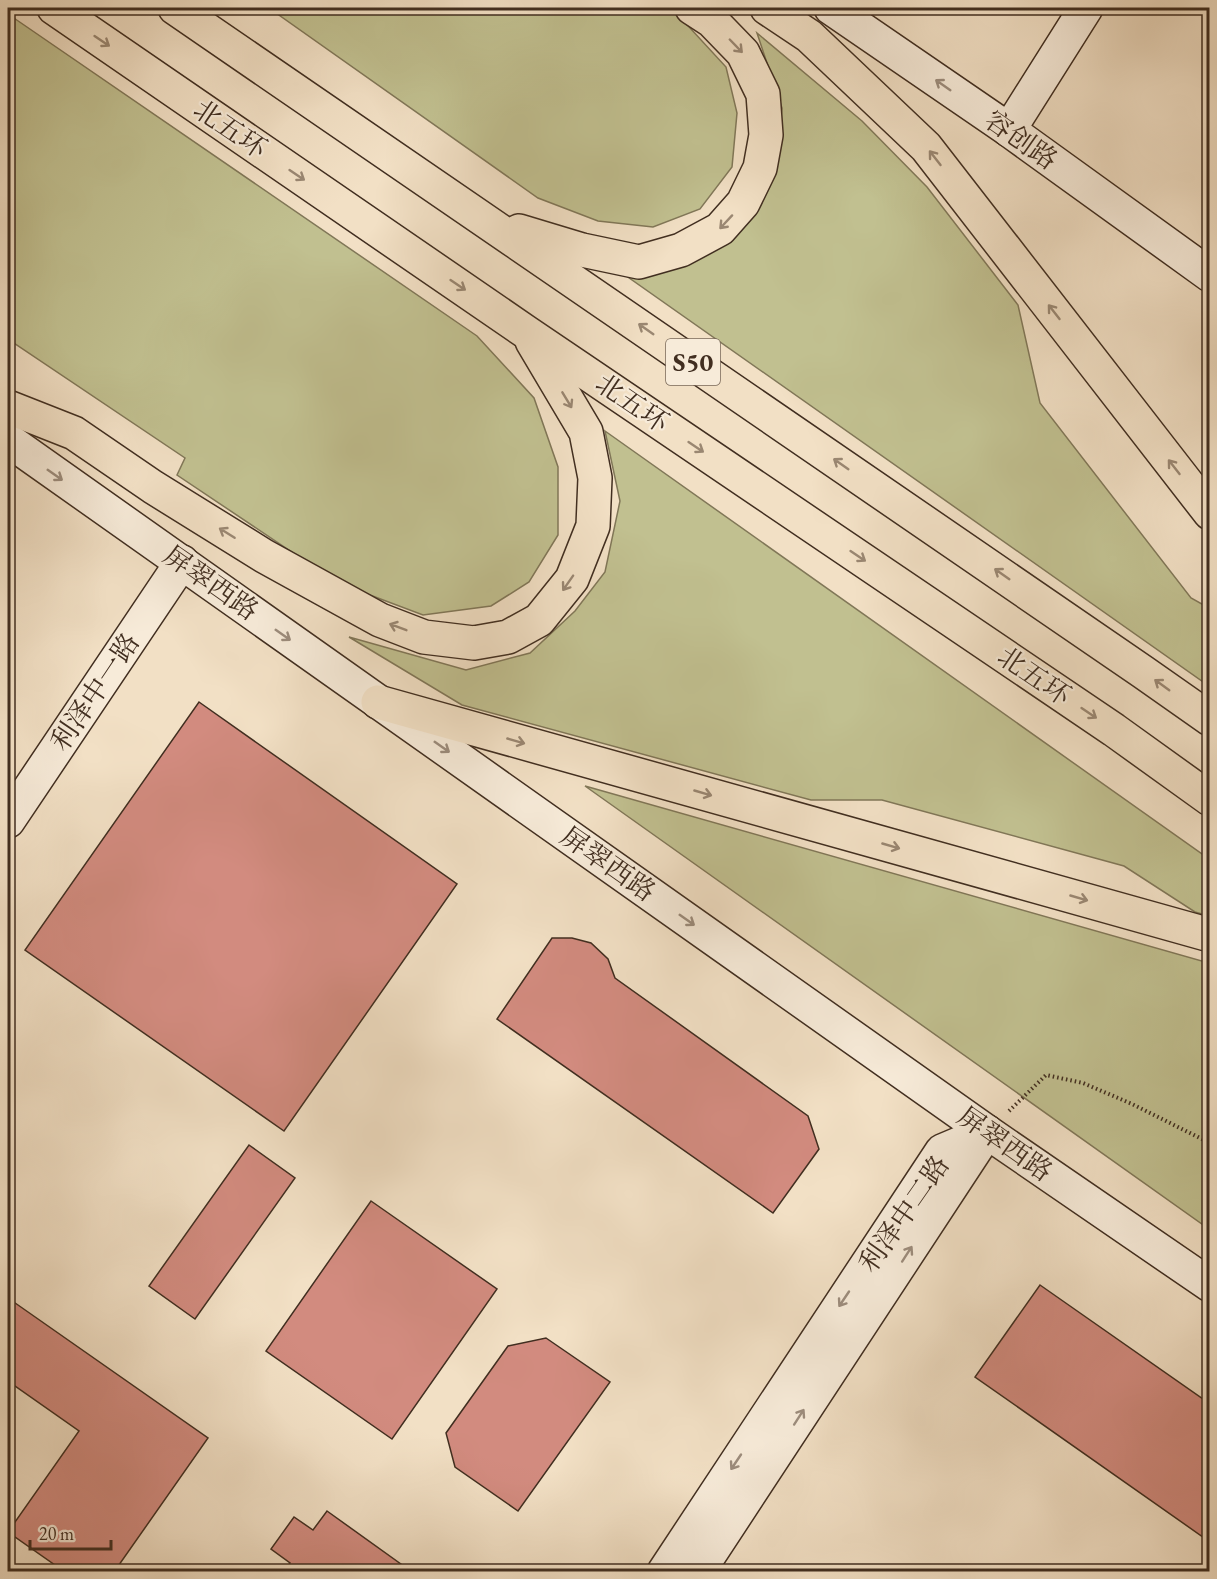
<svg xmlns="http://www.w3.org/2000/svg" width="1217" height="1579" viewBox="0 0 1217 1579" font-family="'EB Garamond','Noto Serif SC',serif">
	<style>
		.green { fill: #c1c090; stroke: #817758; stroke-width: 1.5 }
		.building { fill: #d28b7f; stroke: #412e20; stroke-width: 1.5 }
		.lines { fill: none; stroke-linecap: round; stroke-linejoin: round }
		.secondary-casing { stroke: #412e20; stroke-width: 36 }
		.highway-casing { stroke: #412e20; stroke-width: 36 }
		.path { stroke: #412e20; stroke-width: 4; stroke-dasharray: 1.5 3; stroke-linecap: butt }
		.secondary { stroke: #f7ebd9; stroke-width: 33 }
		.highway { stroke: #f2e0c5; stroke-width: 33 }
		.oneway { stroke: #9a8772 }
		.oneway2 { stroke: #9c8c7c }
		.labels { text-anchor: middle; stroke-width: 4.5; stroke-linejoin: round; paint-order: stroke }
		.shield { fill: #f7ebd9; stroke: #786758; stroke-width: 1.5 }
		.shield-label { font-size: 26px; font-weight: bold; fill: #412e20 }
		.street-label { font-size: 27px; fill: #412e20; stroke: #f7ebd9 }
	</style>
	<rect width="100%" height="100%" fill="#f2e0c5"/>
	<filter id="stains"><feTurbulence type="fractalNoise" baseFrequency=".00333" numOctaves="4"/><feColorMatrix values="0 0 0 0 .2 0 0 0 0 .09 0 0 0 0 .02 0 0 0 .5 -.17"/></filter>
	<radialGradient id="worn" r=".72"><stop offset=".6" stop-color="#630" stop-opacity="0"/><stop offset="1" stop-color="#630" stop-opacity=".3"/></radialGradient>
	<g class="green">
		<polygon points="269,8 666,8 679,16 726,67 737,113 732,167 700,209 653,227 598,221 538,198"/>
		<polygon points="8,14 477,336 534,398 558,467 558,535 529,582 491,606 423,615 338,583 177,475 185,458 8,339"/>
		<polygon points="757,33 862,121 927,187 1018,305 1040,403 1191,598 1209,608 1209,686 625,275 774,173 782,108"/>
		<polygon points="605,431 1209,859 1209,916 1195,912 1124,866 882,800 811,800 462,705 349,637 466,670 530,653 575,611 605,572 620,501"/>
		<polygon points="585,786 1209,963 1209,1229"/>
	</g>
	<g class="building">
		<polygon points="199,702 457,884 284,1131 25,950"/>
		<polygon points="552,938 572,938 591,943 608,959 615,978 808,1116 819,1149 773,1213 497,1019"/>
		<polygon points="249,1145 295,1178 195,1319 149,1286"/>
		<polygon points="371,1201 497,1289 392,1439 266,1351"/>
		<polygon points="1040,1285 1210,1404 1210,1542 975,1377"/>
		<polygon points="8,1298 208,1438 114,1572 65,1572 8,1532 79,1431 8,1381"/>
		<polygon points="546,1338 610,1382 518,1511 455,1467 446,1433 508,1346"/>
		<polygon points="327,1511 412,1572 284,1572 290,1563 271,1549 294,1517 313,1530"/>
	</g>
	<g class="lines">
		<g class="secondary-casing">
			<g id="secondary">
				<polyline points="831,8 1009,130 1210,275"/>
				<polyline points="1009,130 1086,8"/>
				<polyline points="8,440 987,1132 1210,1285"/>
				<polyline points="8,821 182,562"/>
				<polyline points="664,1572 942,1151 987,1132"/>
				<polyline points="698,1572 987,1132"/>
			</g>
		</g>
		<g class="highway-casing">
			<g id="highway">
				<polyline points="54,8 526,332 1114,730 1210,799"/>
				<polyline points="175,8 1143,672 1210,719"/>
				<polyline points="767,8 809,36 926,147 1210,513"/>
				<polyline points="519,231 582,250 639,262 681,250 720,229 743,203 760,168 766,135 763,94 743,53 712,21 692,8"/>
				<polyline points="8,407 74,433 153,487 264,556 380,620 424,637 474,643 508,637 539,620 572,579 593,526 595,478 586,432 532,341"/>
				<polyline points="378,702 1210,935"/>
			</g>
		</g>
		<polyline class="path" points="1009,1111 1046,1075 1083,1083 1132,1104 1210,1143"/>
		<use href="#secondary" class="secondary"/>
		<use href="#highway" class="highway"/>
	</g>
	<defs><path id="oneway-shaft" d="M-6 0H5M1.5-3L5.5 0L1.5 3" fill="none" stroke-width="1.6" stroke-linecap="round" stroke-linejoin="round" transform="scale(1.5)"/></defs>
	<g class="oneway">
		<use href="#oneway-shaft" transform="translate(102 41) rotate(34)"/>
		<use href="#oneway-shaft" transform="translate(736 46) rotate(46)"/>
		<use href="#oneway-shaft" transform="translate(935 158) rotate(-128)"/>
		<use href="#oneway-shaft" transform="translate(297 175) rotate(34)"/>
		<use href="#oneway-shaft" transform="translate(726 222) rotate(133)"/>
		<use href="#oneway-shaft" transform="translate(458 285) rotate(34)"/>
		<use href="#oneway-shaft" transform="translate(1054 312) rotate(-128)"/>
		<use href="#oneway-shaft" transform="translate(646 329) rotate(-145)"/>
		<use href="#oneway-shaft" transform="translate(567 400) rotate(59)"/>
		<use href="#oneway-shaft" transform="translate(696 447) rotate(34)"/>
		<use href="#oneway-shaft" transform="translate(841 464) rotate(-145)"/>
		<use href="#oneway-shaft" transform="translate(1174 467) rotate(-128)"/>
		<use href="#oneway-shaft" transform="translate(227 533) rotate(-148)"/>
		<use href="#oneway-shaft" transform="translate(858 556) rotate(34)"/>
		<use href="#oneway-shaft" transform="translate(1002 574) rotate(-145)"/>
		<use href="#oneway-shaft" transform="translate(568 583) rotate(125)"/>
		<use href="#oneway-shaft" transform="translate(398 627) rotate(-159)"/>
		<use href="#oneway-shaft" transform="translate(1162 685) rotate(-144)"/>
		<use href="#oneway-shaft" transform="translate(1089 713) rotate(34)"/>
		<use href="#oneway-shaft" transform="translate(516 741) rotate(16)"/>
		<use href="#oneway-shaft" transform="translate(703 793) rotate(16)"/>
		<use href="#oneway-shaft" transform="translate(891 846) rotate(16)"/>
		<use href="#oneway-shaft" transform="translate(1079 898) rotate(16)"/>
	</g>
	<g class="oneway2">
		<use href="#oneway-shaft" transform="translate(943 85) rotate(-145)"/>
		<use href="#oneway-shaft" transform="translate(55 475) rotate(35)"/>
		<use href="#oneway-shaft" transform="translate(283 635) rotate(35)"/>
		<use href="#oneway-shaft" transform="translate(442 747) rotate(35)"/>
		<use href="#oneway-shaft" transform="translate(687 920) rotate(35)"/>
		<use href="#oneway-shaft" transform="translate(907 1254) rotate(-57)"/>
		<use href="#oneway-shaft" transform="translate(844 1299) rotate(124)"/>
		<use href="#oneway-shaft" transform="translate(799 1417) rotate(-57)"/>
		<use href="#oneway-shaft" transform="translate(736 1462) rotate(124)"/>
	</g>
	<g class="labels">
		<rect class="shield" x="666" y="339" width="54" height="46" rx="4.5"/>
		<g class="shield-label">
			<text x="693" y="371">S50</text>
		</g>
		<g class="street-label">
			<text transform="translate(230 129) rotate(34)" y="9">北五环</text>
			<text transform="translate(1021 140) rotate(35)" y="9">容创路</text>
			<text transform="translate(632 403) rotate(34)" y="9">北五环</text>
			<text transform="translate(211 583) rotate(35)" y="9">屏翠西路</text>
			<text transform="translate(1034 676) rotate(34)" y="9">北五环</text>
			<text transform="translate(95 692) rotate(-56)" y="9">利泽中一路</text>
			<text transform="translate(608 864) rotate(35)" y="9">屏翠西路</text>
			<text transform="translate(1005 1144) rotate(35)" y="9">屏翠西路</text>
			<text transform="translate(904 1214) rotate(-55)" y="9">利泽中二路</text>
		</g>
	</g>
	<rect width="1217" height="1579" fill="none" stroke="#f2e0c5" stroke-width="30"/>
	<rect x="9" y="9" width="1199" height="1561" fill="none" stroke="#412e20" stroke-width="3"/>
	<rect x="15" y="15" width="1187" height="1549" fill="none" stroke="#412e20" stroke-width="1.5"/>
	<path d="M30 1540v9h81v-9" fill="none" stroke="#412e20" stroke-width="3"/>
	<text x="39" y="1540" font-size="18" fill="#412e20" stroke="#f7ebd9" stroke-width="4.5" paint-order="stroke">20 m</text>
	<rect width="100%" height="100%" filter="url(#stains)"/>
	<rect width="100%" height="100%" fill="url(#worn)"/>
</svg>
